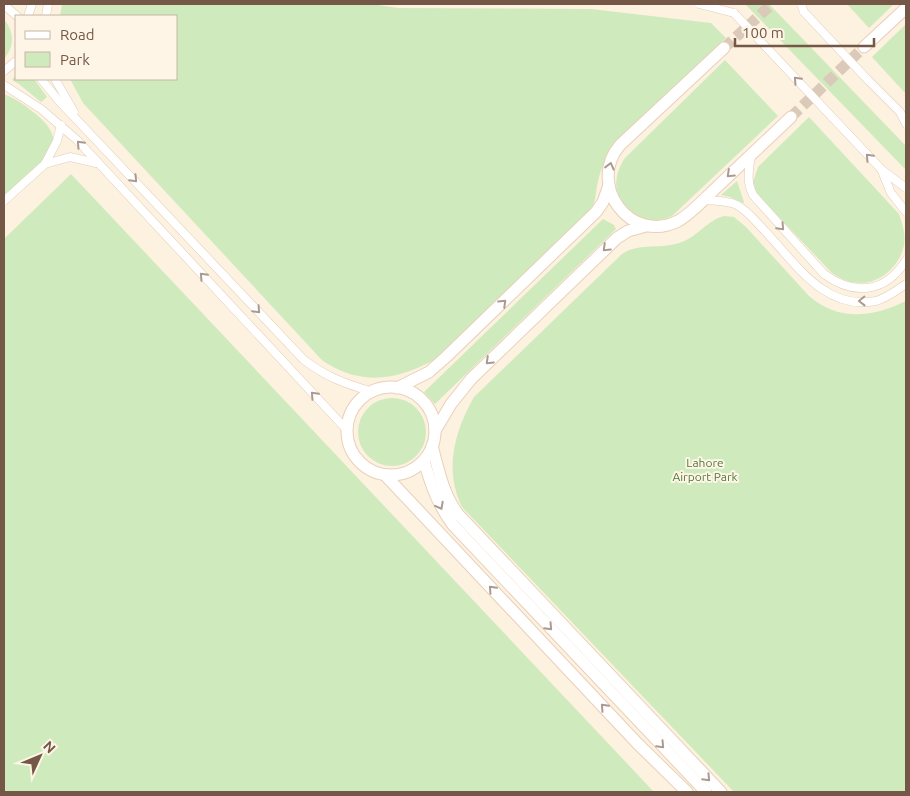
<svg xmlns="http://www.w3.org/2000/svg" width="910" height="796" viewBox="0 0 910 796" font-family="Ubuntu,sans-serif">
	<style>
		.green { fill: #cfebbd }
		.lines { fill: none; stroke-linecap: round; stroke-linejoin: round }
		.secondary-tunnel { stroke: #dbcab9; stroke-width: 11; stroke-dasharray: 11 5.5; stroke-linecap: butt }
		.street-casing { stroke: #e1cdbb; stroke-width: 9 }
		.secondary-casing { stroke: #e8d0ba; stroke-width: 13 }
		.street { stroke: #fff; stroke-width: 8 }
		.secondary { stroke: #fff; stroke-width: 11 }
		.street-bridge-casing { stroke: #e1cdbb; stroke-width: 9; stroke-linecap: butt }
		.street-bridge { stroke: #fff; stroke-width: 8 }
		.oneway { stroke: #ac9a90 }
		.labels { text-anchor: middle; stroke-width: 4; stroke-linejoin: round; paint-order: stroke }
		.park-label { font-size: 12px; fill: #4f7a3d; stroke: #fff5e6 }
	</style>
	<rect width="100%" height="100%" fill="#fdf1df"/>
	<g class="green">
		<path d="M62,4H371L398,8L591,9L711,23L726,38L614,148C606,158 601,168 598,181C595,193 597,202 589,212L434,360C399,379 364,386 328,364C320,360 314,351 308,345L83,103L70,79H176V16H60Z"/>
		<polygon points="745,4 769,4 906,146 906,170"/>
		<polygon points="847,4 894,4 869,28"/>
		<path d="M4,19C14,32 15,46 4,59Z"/>
		<polygon points="906,24 906,94 872,57"/>
		<path d="M725,60L778,116L672,216C632,234 600,194 625,158Z"/>
		<polygon points="16,75 16,79 34,79 47,97 41,102 19,84 12,80"/>
		<path d="M4,94C17,99 26,106 37,115C64,138 54,151 32,172C23,181 13,190 4,199Z"/>
		<path d="M809,117L899,214C902,223 906,234 904,245C900,265 882,283 860,283C849,283 839,278 831,272L757,194L753,182L758,167Z"/>
		<polygon points="71,174 654,792 4,792 4,239"/>
		<polygon points="737,181 744,202 743,203 730,197 721,195"/>
		<path d="M724,216L734,217L746,227L809,296C839,322 873,317 906,301V792H734L462,507C444,470 454,432 474,397L622,254C640,242 662,250 682,242C698,236 708,220 724,216Z"/>
		<polygon points="603,219 614,225 616,229 435,404 424,392"/>
		<circle cx="392" cy="432" r="34"/>
	</g>
	<g class="lines">
		<g class="secondary-tunnel">
			<polyline points="724,48 772,4"/>
			<polyline points="791,117 864,47"/>
		</g>
		<g class="street-casing">
			<g id="street">
				<polyline points="699,4 734,13"/>
				<polyline points="801,4 804,12"/>
				<polyline points="4,5 17,16"/>
				<polyline points="28,16 32,4"/>
				<polyline points="46,16 48,4"/>
				<polyline points="4,71 16,61"/>
				<path d="M41,79L59,101L304,360C328,378 344,383 372,392"/>
				<polyline points="55,79 74,112"/>
				<polyline points="867,79 900,112 906,124"/>
				<polyline points="4,85 41,109 77,140 347,430"/>
				<polyline points="831,116 882,170 906,188"/>
				<path d="M751,155C749,170 746,181 753,195L824,274C854,296 886,293 906,260"/>
				<polyline points="45,164 70,157 96,163"/>
				<polyline points="882,171 891,193 906,212"/>
				<path d="M703,200C713,201 727,200 737,205C748,211 756,222 765,231C796,264 825,311 876,301C887,298 897,290 906,284"/>
				<polyline points="4,201 45,164 57,141 61,125"/>
			</g>
		</g>
		<g class="secondary-casing">
			<g id="secondary">
				<polyline points="864,47 906,8"/>
				<path d="M724,48L620,145C586,185 631,245 678,221C692,213 704,199 716,188C741,164 766,141 791,117"/>
				<circle cx="391" cy="431" r="44"/>
				<polyline points="397,388 429,372 446,357 596,212 603,202 609,185"/>
				<polyline points="435,431 451,404 471,379 617,238 628,231 646,226"/>
				<path d="M432,446C439,471 443,494 458,514L721,792"/>
				<path d="M424,461C431,485 438,505 453,525L706,792"/>
				<polyline points="385,475 637,743 687,792"/>
			</g>
		</g>
		<use href="#street" class="street"/>
		<use href="#secondary" class="secondary"/>
		<g class="street-bridge-casing">
			<g id="street-bridge">
				<polyline points="804,12 867,79"/>
				<polyline points="734,13 831,116"/>
			</g>
		</g>
		<use href="#street-bridge" class="street-bridge"/>
	</g>
	<defs><path id="oneway-chevron" d="M-2-3.5L2.5 0L-2 3.5" fill="none" stroke-width="1.6" stroke-linecap="round" stroke-linejoin="round" transform="scale(1.25)"/></defs>
	<g class="oneway">
		<use href="#oneway-chevron" transform="translate(797 80) rotate(-133)"/>
		<use href="#oneway-chevron" transform="translate(80 144) rotate(-133)"/>
		<use href="#oneway-chevron" transform="translate(869 157) rotate(-133)"/>
		<use href="#oneway-chevron" transform="translate(610 166) rotate(-76)"/>
		<use href="#oneway-chevron" transform="translate(730 174) rotate(137)"/>
		<use href="#oneway-chevron" transform="translate(134 179) rotate(46)"/>
		<use href="#oneway-chevron" transform="translate(781 227) rotate(47)"/>
		<use href="#oneway-chevron" transform="translate(606 248) rotate(136)"/>
		<use href="#oneway-chevron" transform="translate(203 276) rotate(-133)"/>
		<use href="#oneway-chevron" transform="translate(862 301) rotate(179)"/>
		<use href="#oneway-chevron" transform="translate(503 303) rotate(-44)"/>
		<use href="#oneway-chevron" transform="translate(257 310) rotate(47)"/>
		<use href="#oneway-chevron" transform="translate(489 361) rotate(136)"/>
		<use href="#oneway-chevron" transform="translate(314 395) rotate(-133)"/>
		<use href="#oneway-chevron" transform="translate(440 506) rotate(62)"/>
		<use href="#oneway-chevron" transform="translate(492 589) rotate(-133)"/>
		<use href="#oneway-chevron" transform="translate(549 627) rotate(47)"/>
		<use href="#oneway-chevron" transform="translate(604 707) rotate(-133)"/>
		<use href="#oneway-chevron" transform="translate(661 745) rotate(47)"/>
		<use href="#oneway-chevron" transform="translate(707 778) rotate(46)"/>
	</g>
	<g class="labels">
		<g class="park-label">
			<text x="705" y="467">Lahore<tspan x="705" dy="14">Airport Park</tspan></text>
		</g>
	</g>
	<rect width="910" height="796" fill="none" stroke="#745746" stroke-width="10"/>
	<rect x="15" y="15" width="162" height="65" fill="#fff5e6" stroke="#c7b6a6"/>
	<rect x="25" y="31" width="25" height="8" fill="#ffffff" stroke="#c7b6a6"/>
	<text x="60" y="40" font-size="15" fill="#745746">Road</text>
	<rect x="25" y="52" width="25" height="15" fill="#cfebbd" stroke="#c7b6a6"/>
	<text x="60" y="65" font-size="15" fill="#745746">Park</text>
	<g transform="translate(40 756) rotate(46)" stroke="#fff5e6" stroke-width="4" paint-order="stroke">
	<path d="M0-4L9 19L0 12L-9 19Z" fill="#745746"/>
	<text y="-8" font-size="14" font-weight="bold" text-anchor="middle" fill="#745746">N</text>
	</g>
	<path d="M735 38v8h139v-8" fill="none" stroke="#745746" stroke-width="2.5"/>
	<text x="742" y="38" font-size="15" fill="#745746" stroke="#fff5e6" stroke-width="4" paint-order="stroke">100 m</text>
</svg>
